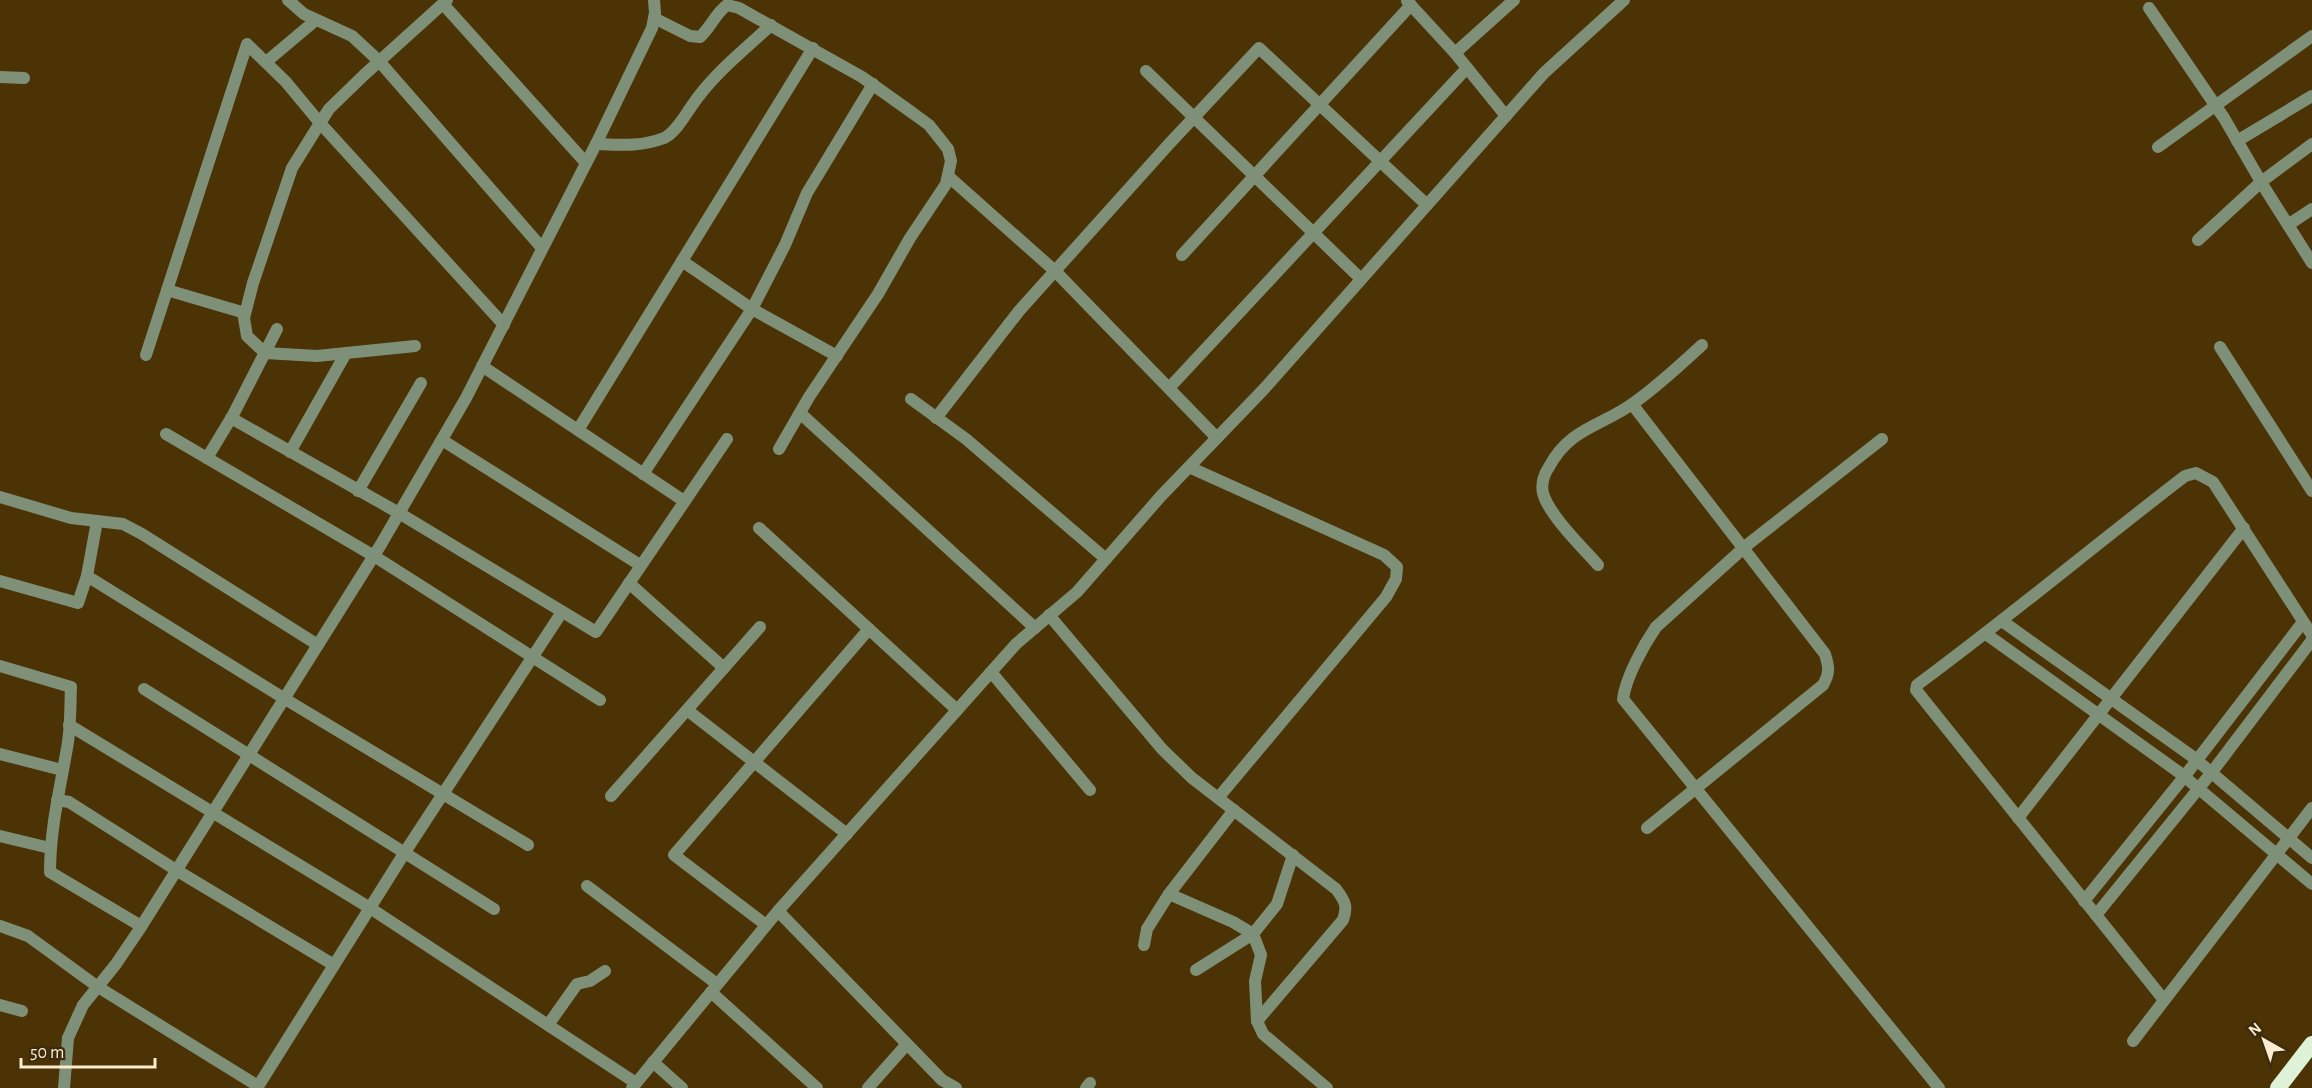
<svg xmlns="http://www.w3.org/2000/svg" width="2312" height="1088" viewBox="0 0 2312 1088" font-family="'Alegreya Sans',sans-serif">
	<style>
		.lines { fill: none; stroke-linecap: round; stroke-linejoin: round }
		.minor { stroke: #7f9079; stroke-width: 12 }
		.trunk { stroke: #ddf2d6; stroke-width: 16 }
	</style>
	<rect width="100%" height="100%" fill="#4b3305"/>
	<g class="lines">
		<g class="minor">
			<polyline points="288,0 304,14 352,36 379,61 542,248"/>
			<polyline points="1407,1 1455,53 1506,116"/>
			<polyline points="443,4 586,163"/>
			<polyline points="2149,8 2224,118 2264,187 2312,263"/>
			<path d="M654,18L690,36L700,37C711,27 715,14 727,5L739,8L862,77L907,109L929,125L948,149L951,161L946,184L910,238L878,294L809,397L779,449"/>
			<polyline points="1455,53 1514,0"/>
			<polyline points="266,62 316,20"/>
			<polyline points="1146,71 1361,279"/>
			<polyline points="0,77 24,78"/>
			<polyline points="2237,141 2312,96"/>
			<path d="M596,144C620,145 641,147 664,138C675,133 684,117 691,107C712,75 743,51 771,25"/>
			<polyline points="2158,147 2312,36"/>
			<polyline points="948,176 1055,271 1217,438"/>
			<polyline points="2288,225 2312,209"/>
			<polyline points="2198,240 2261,182 2312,144"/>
			<polyline points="1182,255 1411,5"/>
			<polyline points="682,261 752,309 837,356"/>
			<polyline points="167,290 245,313"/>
			<polyline points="415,346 317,356 265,353 247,336 244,318 253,283 292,168 320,123 329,109 364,75 447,0"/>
			<polyline points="2220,347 2312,491"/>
			<polyline points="146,355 247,44 286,82 320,123 504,325"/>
			<polyline points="482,366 684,501"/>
			<polyline points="1170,387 1467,68"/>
			<polyline points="911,399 966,439 1106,559"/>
			<path d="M1632,404L1825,654C1829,667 1830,673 1823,685L1647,828"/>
			<polyline points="800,413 1035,628"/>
			<polyline points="231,418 399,513 596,632 727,439"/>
			<polyline points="936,418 1019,311 1169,144 1259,48 1427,205"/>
			<polyline points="578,430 813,48"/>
			<polyline points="166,434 374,556 600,700"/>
			<path d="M1882,439L1747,545L1656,627C1643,646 1626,677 1623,699L1939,1088"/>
			<polyline points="442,440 640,565"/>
			<polyline points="290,452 346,353"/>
			<polyline points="207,458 233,415 277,329"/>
			<polyline points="1189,467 1384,555 1397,567 1396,579 1386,597 1218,798"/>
			<polyline points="643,474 752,309 785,245 807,193 873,84"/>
			<polyline points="358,491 421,383"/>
			<polyline points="0,497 71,518 123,524 142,534 318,645"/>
			<polyline points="759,528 957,710"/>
			<path d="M1598,565C1583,548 1548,514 1543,493C1541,484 1544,474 1549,467C1570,427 1603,426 1635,402C1659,385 1680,365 1702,345"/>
			<polyline points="87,576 285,699 528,845"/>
			<polyline points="0,581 78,603 87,576 97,521"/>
			<polyline points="629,583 724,668"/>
			<path d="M1049,615L1162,749L1192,778L1336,889C1345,901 1348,906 1343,920L1257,1021"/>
			<polyline points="2002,621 2193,757 2312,858"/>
			<polyline points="1986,634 2180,773 2312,884"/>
			<path d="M0,666L71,687C70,707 71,728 67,748C60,789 50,829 50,872L141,926"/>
			<polyline points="991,672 1090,790"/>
			<polyline points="144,689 494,909"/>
			<polyline points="687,710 847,834"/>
			<polyline points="69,725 370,908 636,1083"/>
			<polyline points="0,754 62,770"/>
			<polyline points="611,796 760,627"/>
			<polyline points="57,800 69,802 176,870 334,965"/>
			<polyline points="2018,818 2244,528"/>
			<polyline points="0,836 50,848"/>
			<polyline points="587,886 717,984"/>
			<polyline points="1169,894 1233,922 1253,934 1261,955 1255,981 1257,1021 1263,1034 1327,1088"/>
			<polyline points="2084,901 2184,777 2303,622"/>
			<polyline points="778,911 942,1080 956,1088"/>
			<polyline points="2096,915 2212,772 2312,640"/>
			<polyline points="766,925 674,855 869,629"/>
			<polyline points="0,926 28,936 98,987 258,1086"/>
			<polyline points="1144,945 1147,929 1169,894 1234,810"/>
			<polyline points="1196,970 1253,934 1277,904 1293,855"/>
			<polyline points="711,992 817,1088"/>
			<path d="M2164,1000L1916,690L1917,685C2008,618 2095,545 2185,476L2196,473L2213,482L2312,635"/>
			<polyline points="0,1005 22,1011"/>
			<polyline points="548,1025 577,984 590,981 605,971"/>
			<polyline points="2133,1041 2312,808"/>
			<polyline points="653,1062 682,1088"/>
			<polyline points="64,1088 68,1038 83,1005 116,964 139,930 380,546 466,398 596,144 652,28 655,13 654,0"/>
			<polyline points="257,1088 405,852 562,612"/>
			<polyline points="632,1088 778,911 1016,644 1077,592 1161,496 1264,389 1544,73 1624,0"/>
			<polyline points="868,1088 907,1044"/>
			<polyline points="1086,1088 1090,1083"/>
		</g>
		<polyline class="trunk" points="2278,1088 2312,1044"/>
	</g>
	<g transform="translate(2264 1040) rotate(320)" stroke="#3c2b0d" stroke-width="4.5" paint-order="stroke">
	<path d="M0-4.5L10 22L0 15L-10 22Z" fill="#feecd0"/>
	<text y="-9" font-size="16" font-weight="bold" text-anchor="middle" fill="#feecd0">N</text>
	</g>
	<path d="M21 1058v9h134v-9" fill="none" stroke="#feecd0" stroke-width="3"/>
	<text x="30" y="1058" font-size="18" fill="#feecd0" stroke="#3c2b0d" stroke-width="4.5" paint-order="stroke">50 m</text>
</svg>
